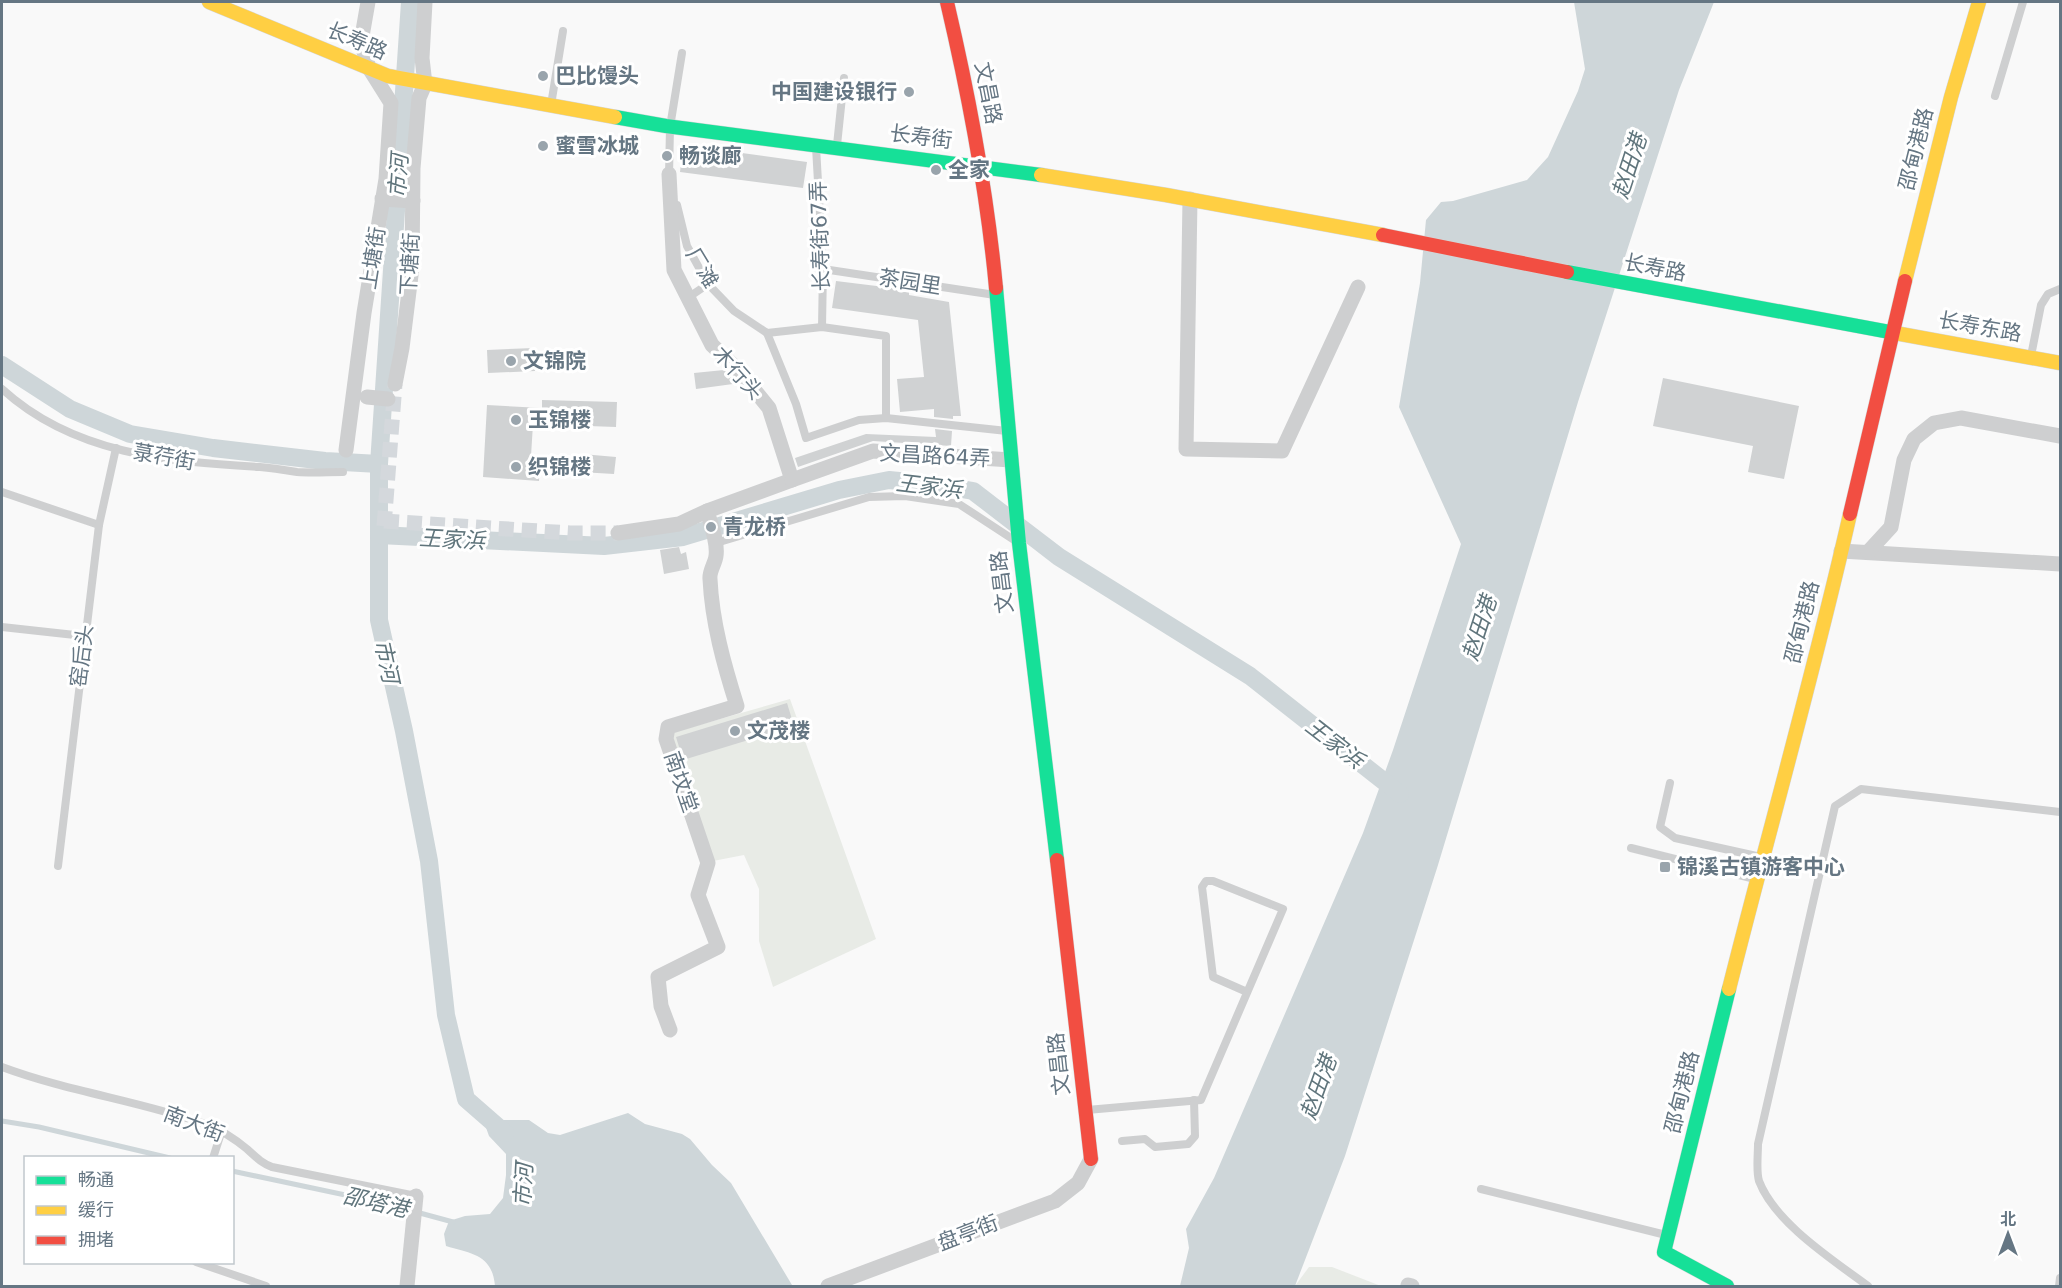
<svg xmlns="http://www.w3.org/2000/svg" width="2062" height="1288" viewBox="0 0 2062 1288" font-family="'DejaVu Sans','Noto Sans SC',sans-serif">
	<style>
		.green { fill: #e8ebe6 }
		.water { fill: #ced6d9 }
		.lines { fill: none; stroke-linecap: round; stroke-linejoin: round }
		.stream { stroke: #ced6d9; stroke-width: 5 }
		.canal { stroke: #ced6d9; stroke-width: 18 }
		.building { fill: #d0d2d3 }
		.street-tunnel { stroke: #d4d8dc; stroke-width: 15; stroke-dasharray: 15 8; stroke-linecap: butt }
		.fast-casing { stroke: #d5d6d7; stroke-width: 15 }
		.slow-casing { stroke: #d5d6d7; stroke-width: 15 }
		.jam-casing { stroke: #d5d6d7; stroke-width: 15 }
		.lane { stroke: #cecfd0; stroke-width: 8 }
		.street { stroke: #cecfd0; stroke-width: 15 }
		.fast { stroke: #16e098; stroke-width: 14 }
		.slow { stroke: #ffcf43; stroke-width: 14 }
		.jam { stroke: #f24e42; stroke-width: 14 }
		.poi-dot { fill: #99a4ac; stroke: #fff; stroke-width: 2 }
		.labels { text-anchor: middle; stroke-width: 6; stroke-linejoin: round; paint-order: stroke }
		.street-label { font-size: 21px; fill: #657683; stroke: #fff }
		.poi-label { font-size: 21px; font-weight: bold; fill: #657683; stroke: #fff; text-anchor: start }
		.water-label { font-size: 22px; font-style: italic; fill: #60757c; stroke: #fff }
	</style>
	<rect width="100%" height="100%" fill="#f9f9f9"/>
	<g class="green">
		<polygon points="790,699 876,939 773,987 759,941 759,889 744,855 713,861 671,733"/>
		<polygon points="1309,1267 1332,1267 1381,1286 1295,1286"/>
	</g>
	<g class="water">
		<polygon points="1574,2 1714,2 1679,90 1578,402 1438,865 1345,1156 1295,1286 1180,1286 1189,1248 1186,1229 1214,1178 1363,833 1393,750 1461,544 1399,407 1420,283 1426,220 1441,202 1453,201 1527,180 1548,157 1578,91 1585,69"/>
		<path d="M628,1113L645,1124L682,1134L690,1139L712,1165L731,1183L792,1285L788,1286H495C492,1254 472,1254 446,1246L444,1234L449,1221L465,1216L490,1214L503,1198L506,1175V1154L489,1136L484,1122L489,1117L502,1120H529L548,1133L560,1135Z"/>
	</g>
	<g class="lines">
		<g class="stream">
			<polyline points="2,1121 39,1127 170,1158"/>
			<polyline points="232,1171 383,1203 453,1222"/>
		</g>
		<g class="canal">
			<polyline points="410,2 379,464 379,620 404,731 429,861 446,1015 466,1099 505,1133"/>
			<polyline points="2,365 70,409 130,434 213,448 325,461 379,464"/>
			<polyline points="379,535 604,546 683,537 839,490 889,480 939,485 973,491 1059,557 1250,676 1400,794"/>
		</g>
	</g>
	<g class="building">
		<polygon points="683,145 807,162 803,188 680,172"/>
		<polygon points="836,281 909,290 909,295 949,302 961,416 953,416 953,419 934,417 934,409 900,412 897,379 924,377 918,320 832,308"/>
		<polygon points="534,348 535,371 488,373 487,350"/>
		<polygon points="724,370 733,378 733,384 696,389 694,373"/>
		<polygon points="1663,378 1799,406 1784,479 1748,472 1753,446 1653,426"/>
		<polygon points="542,400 617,402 616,427 533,424 531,456 540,457 539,481 483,477 487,405 542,408"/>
		<polygon points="935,429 952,431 951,446 873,441 798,467 795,458 866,434 936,437"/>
		<polygon points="582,454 616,457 614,474 580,472"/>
		<polygon points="679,547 681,554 686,552 689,569 664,574 660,550"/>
		<polygon points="787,703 794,726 683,760 676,737"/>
	</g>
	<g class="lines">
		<g class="street-tunnel">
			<polyline points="384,521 570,533 618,533"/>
			<polyline points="384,526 395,384"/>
		</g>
		<g class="fast-casing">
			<g id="fast">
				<polyline points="615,117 666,126 1041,175"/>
				<polyline points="1567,272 1895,333"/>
				<polyline points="996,288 1019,543 1057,860"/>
				<polyline points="1727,1286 1664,1252 1729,989"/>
			</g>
		</g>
		<g class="slow-casing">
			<g id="slow">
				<polyline points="209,2 388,76 615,117"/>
				<polyline points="1041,175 1166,195 1383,235"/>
				<polyline points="1905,281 1951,97 1979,2"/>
				<polyline points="1895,333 2060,363"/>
				<path d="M1729,989C1769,830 1814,673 1850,514"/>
			</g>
		</g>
		<g class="jam-casing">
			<g id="jam">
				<path d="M947,2C969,96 987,191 996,288"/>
				<polyline points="1383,235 1567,272"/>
				<polyline points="1850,514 1905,281"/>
				<polyline points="1057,860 1091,1159"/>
			</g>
		</g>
		<g class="lane">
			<polyline points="1995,96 2023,2"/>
			<polyline points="551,105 563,31"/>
			<polyline points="837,145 844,78"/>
			<polyline points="816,147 823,269 822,327"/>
			<polyline points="669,176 670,127 682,53"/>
			<polyline points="677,205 687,246 708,284 734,311 767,333 822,327 886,336 886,418"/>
			<polyline points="823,269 995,295"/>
			<polyline points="689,297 708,284"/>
			<polyline points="767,333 796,404 806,438 859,420 886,418 1007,431"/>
			<polyline points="2031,356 2041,305 2048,294 2060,289"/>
			<path d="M2,389C73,454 168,462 260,467C273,468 285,470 297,472C312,473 328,472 343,472"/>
			<polyline points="2,492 99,525"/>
			<polyline points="716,543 869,497 905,496 959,504 1014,540"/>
			<polyline points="2,627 84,636"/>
			<polyline points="1670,783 1660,827 1675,838 1761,857"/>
			<polyline points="1631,848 1755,879"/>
			<polyline points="58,866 99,525 116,448"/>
			<path d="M2,1067C69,1092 141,1101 208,1125C223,1131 235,1139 247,1149C256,1157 260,1162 272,1167L416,1196"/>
			<polyline points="1087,1110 1201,1100 1283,909 1213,881 1206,881 1202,887 1213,977 1247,992"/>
			<polyline points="1122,1141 1145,1139 1155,1147 1188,1144 1195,1136 1194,1100"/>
			<polyline points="213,1158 222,1130"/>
			<polyline points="1481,1189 1666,1235"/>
			<polyline points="196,1262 266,1286"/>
			<path d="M1868,1286C1833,1260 1775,1223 1759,1181C1756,1171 1758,1155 1758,1144L1835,806L1861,789L2060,812"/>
			<polyline points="2059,1286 2060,1278"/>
		</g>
		<g class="street">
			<path d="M669,174L674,270L712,345L739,371L769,408L792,480L707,511C711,525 718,542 716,556C715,564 709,571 710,579C712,622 724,665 737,706L668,727L666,739L708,863L698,895L718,947L658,977L661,1006L670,1030"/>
			<polyline points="382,199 413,201"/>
			<polyline points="1190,199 1186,449 1282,451 1358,287"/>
			<polyline points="395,384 402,348 412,267 413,168 419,98 425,84 422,58 425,2"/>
			<polyline points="367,397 388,399"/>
			<polyline points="346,450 364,313 386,179 391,103 369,68 361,42 368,2"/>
			<polyline points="792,480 873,451 1011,460"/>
			<polyline points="618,533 679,524 707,511"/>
			<polyline points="1841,551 2060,564"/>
			<polyline points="1868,552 1891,527 1904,460 1914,439 1934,423 1961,418 2060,436"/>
			<polyline points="1408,1285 1412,1286"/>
			<polyline points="407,1286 416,1196"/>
			<polyline points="828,1286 1055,1201 1078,1183 1091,1159"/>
		</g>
		<use href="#fast" class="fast"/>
		<use href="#slow" class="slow"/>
		<use href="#jam" class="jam"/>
	</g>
	<g class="poi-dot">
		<circle cx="543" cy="76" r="6"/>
		<circle cx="909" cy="92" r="6"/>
		<circle cx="543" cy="146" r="6"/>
		<circle cx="667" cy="156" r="6"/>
		<circle cx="936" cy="170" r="6"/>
		<circle cx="511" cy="361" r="6"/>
		<circle cx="516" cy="420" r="6"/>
		<circle cx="516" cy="467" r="6"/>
		<circle cx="711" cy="527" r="6"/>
		<circle cx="735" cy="731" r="6"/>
		<rect x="1659" y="861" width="12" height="12" rx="3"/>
	</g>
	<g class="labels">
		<g class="street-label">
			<text transform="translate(357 41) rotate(23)" y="7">长寿路</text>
			<text transform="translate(988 93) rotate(79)" y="7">文昌路</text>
			<text transform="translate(921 137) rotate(7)" y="7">长寿街</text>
			<text transform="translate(1916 149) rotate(-76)" y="7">邵甸港路</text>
			<text transform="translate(820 236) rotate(-92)" y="7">长寿街67弄</text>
			<text transform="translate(373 258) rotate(-81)" y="7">上塘街</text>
			<text transform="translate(410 264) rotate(-87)" y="7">下塘街</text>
			<text transform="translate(702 268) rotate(59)" y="7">厂滩</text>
			<text transform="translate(1655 268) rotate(11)" y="7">长寿路</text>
			<text transform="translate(910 282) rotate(9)" y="7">茶园里</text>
			<text transform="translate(1980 327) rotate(10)" y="7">长寿东路</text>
			<text transform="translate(738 373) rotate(48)" y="7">木行头</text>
			<text transform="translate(935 456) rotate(3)" y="7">文昌路64弄</text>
			<text transform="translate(164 457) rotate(10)" y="7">菉荇街</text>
			<text transform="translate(1002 582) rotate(-97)" y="7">文昌路</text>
			<text transform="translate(1802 622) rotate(-76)" y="7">邵甸港路</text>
			<text transform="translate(82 656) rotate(-83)" y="7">窑后头</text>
			<text transform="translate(681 782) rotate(71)" y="7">南坟堂</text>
			<text transform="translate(1059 1064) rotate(-96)" y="7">文昌路</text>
			<text transform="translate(1682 1092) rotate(-76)" y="7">邵甸港路</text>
			<text transform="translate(194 1124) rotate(21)" y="7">南大街</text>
			<text transform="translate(968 1233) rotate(-21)" y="7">盘亭街</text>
		</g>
		<g class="poi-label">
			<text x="555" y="83">巴比馒头</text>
			<text x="897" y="99" text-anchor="end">中国建设银行</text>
			<text x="555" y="153">蜜雪冰城</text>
			<text x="679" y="163">畅谈廊</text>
			<text x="948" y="177">全家</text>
			<text x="523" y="368">文锦院</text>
			<text x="528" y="427">玉锦楼</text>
			<text x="528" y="474">织锦楼</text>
			<text x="723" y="534">青龙桥</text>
			<text x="747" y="738">文茂楼</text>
			<text x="1677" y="874">锦溪古镇游客中心</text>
		</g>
		<g class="water-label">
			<text transform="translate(1629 166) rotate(-72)" y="8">赵田港</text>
			<text transform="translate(398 176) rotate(-86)" y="8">市河</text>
			<text transform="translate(929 486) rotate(7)" y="8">王家浜</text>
			<text transform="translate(452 539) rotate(3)" y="8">王家浜</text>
			<text transform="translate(1479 628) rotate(-72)" y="8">赵田港</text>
			<text transform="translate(387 661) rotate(78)" y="8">市河</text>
			<text transform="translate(1335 743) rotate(38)" y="8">王家浜</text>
			<text transform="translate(1318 1087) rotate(-70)" y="8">赵田港</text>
			<text transform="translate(523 1185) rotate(-87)" y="8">市河</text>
			<text transform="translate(376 1202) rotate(13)" y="8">邵塔港</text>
		</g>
	</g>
	<rect width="2062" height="1288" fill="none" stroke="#657683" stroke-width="6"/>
	<rect x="24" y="1156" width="210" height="108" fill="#ffffff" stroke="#c1c8cd" stroke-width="1.5"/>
	<rect x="36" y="1176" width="30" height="9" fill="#16e098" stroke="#c1c8cd" stroke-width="1.5"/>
	<text x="78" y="1186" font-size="18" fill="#657683">畅通</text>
	<rect x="36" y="1206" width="30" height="9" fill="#ffcf43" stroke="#c1c8cd" stroke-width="1.5"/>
	<text x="78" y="1216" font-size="18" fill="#657683">缓行</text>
	<rect x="36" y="1236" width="30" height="9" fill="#f24e42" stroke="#c1c8cd" stroke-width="1.5"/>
	<text x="78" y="1246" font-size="18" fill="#657683">拥堵</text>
	<g transform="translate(2008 1234)" stroke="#ffffff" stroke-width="4.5" paint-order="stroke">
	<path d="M0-4.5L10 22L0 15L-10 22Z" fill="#657683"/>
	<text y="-9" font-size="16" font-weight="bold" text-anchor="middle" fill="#657683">北</text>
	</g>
</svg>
